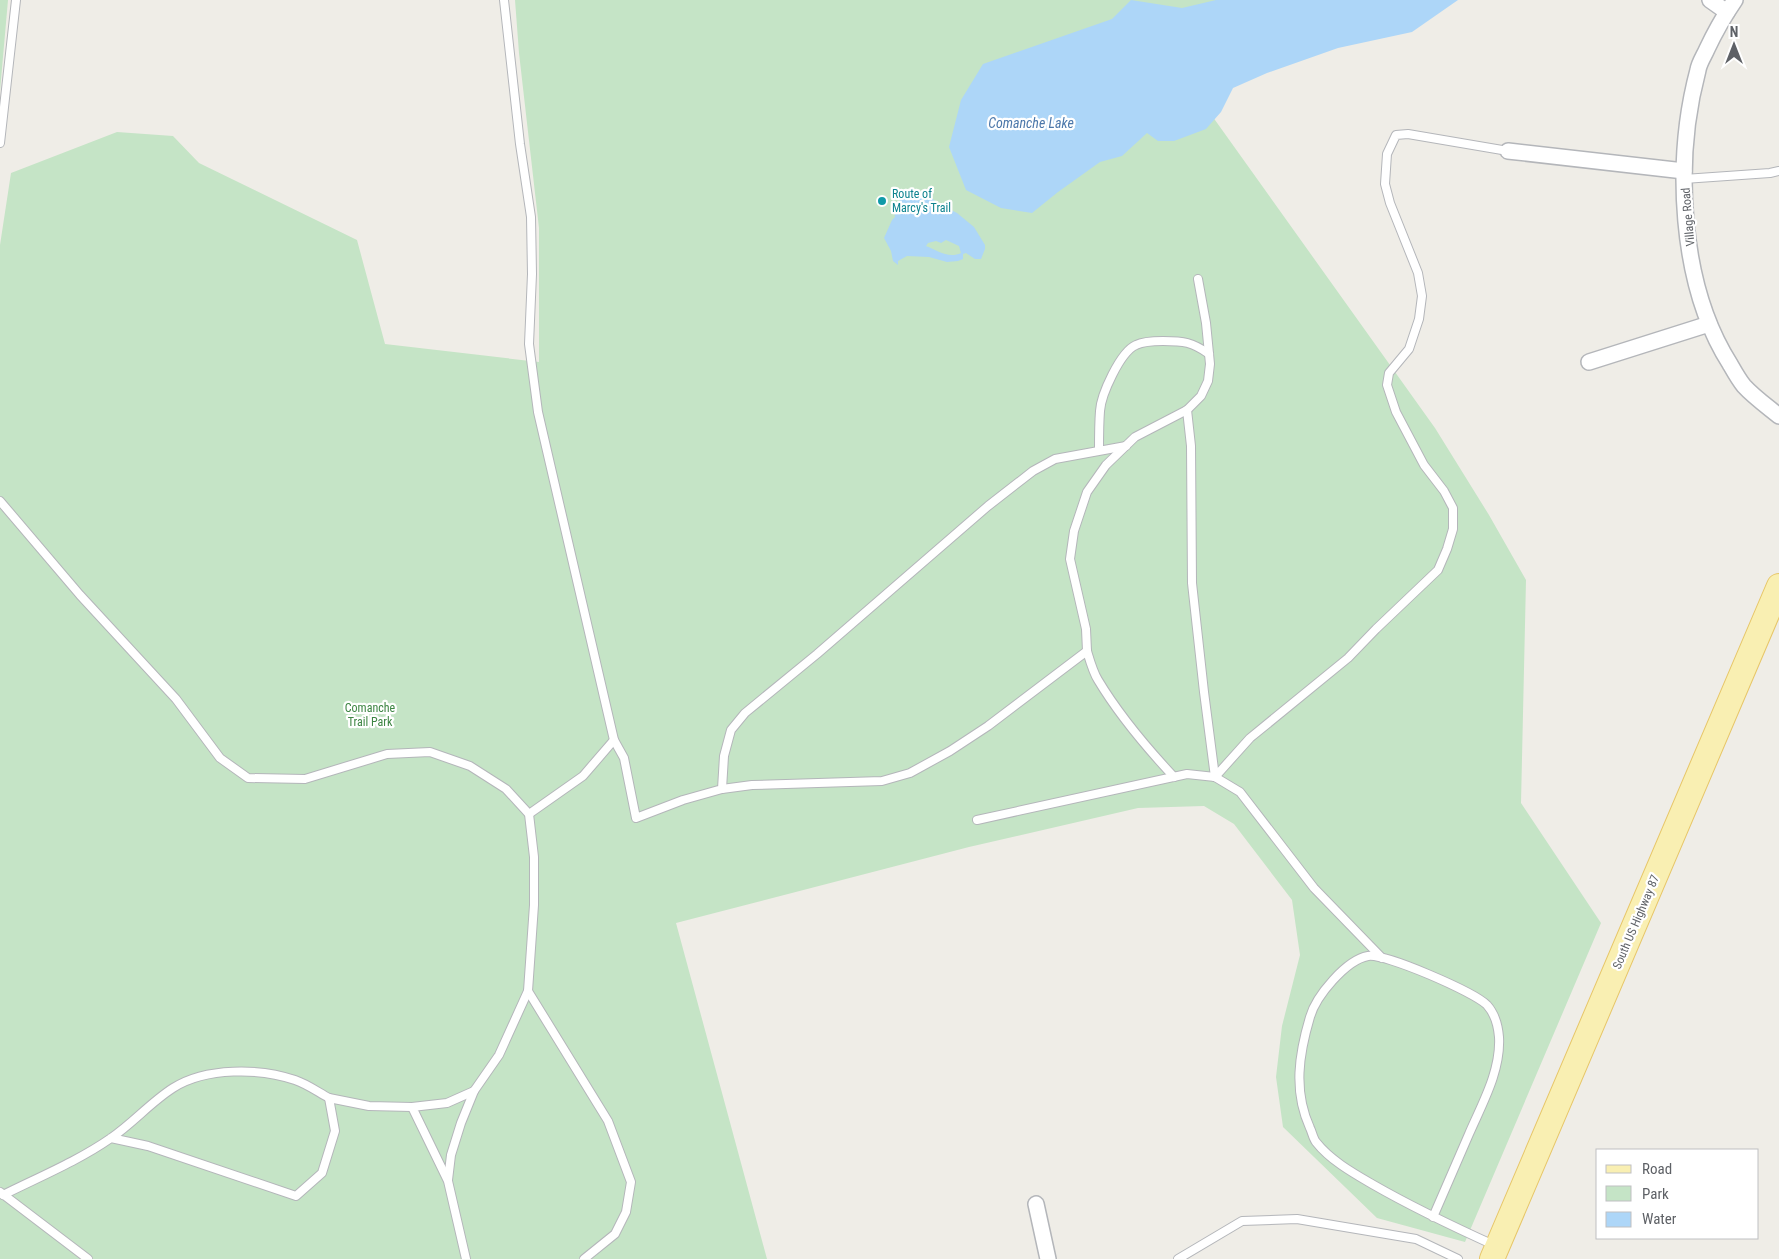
<svg xmlns="http://www.w3.org/2000/svg" width="1779" height="1259" viewBox="0 0 1779 1259" font-family="'Roboto Condensed',sans-serif">
	<style>
		.green { fill: #c5e4c6 }
		.water { fill: #add6f8; fill-rule: evenodd }
		.lines { fill: none; stroke-linecap: round; stroke-linejoin: round }
		.lane-casing { stroke: #b4b6ba; stroke-width: 10 }
		.street-casing { stroke: #b4b6ba; stroke-width: 18 }
		.primary-casing { stroke: #e7c668; stroke-width: 26 }
		.lane { stroke: #fff; stroke-width: 8 }
		.street { stroke: #fff; stroke-width: 15 }
		.primary { stroke: #f9efb2; stroke-width: 24 }
		.culture-dot { fill: #0f9aa8; stroke: #fff; stroke-width: 2 }
		.labels { text-anchor: middle; stroke-width: 4.5; stroke-linejoin: round; paint-order: stroke }
		.culture-label { font-size: 12px; fill: #0d838f; stroke: #fff; text-anchor: start }
		.street-label { font-size: 12px; fill: #5e6166; stroke: #fff }
		.park-label { font-size: 12px; fill: #3d8543; stroke: #fff }
		.water-label { font-size: 14px; font-style: italic; fill: #4b77aa; stroke: #fff }
	</style>
	<rect width="100%" height="100%" fill="#efede7"/>
	<g class="green">
		<polygon points="0,0 8,0 0,91"/>
		<polygon points="515,0 1257,0 1190,85 1435,428 1489,515 1526,580 1521,803 1601,923 1465,1242 1377,1218 1283,1127 1276,1077 1282,1026 1300,955 1292,900 1234,824 1204,806 1138,808 969,847 676,923 767,1259 0,1259 0,245 11,173 117,132 173,136 199,163 357,240 385,344 539,362 539,228 519,53"/>
	</g>
	<g class="water">
		<polygon points="1131,0 1182,8 1216,0 1458,0 1412,32 1338,48 1267,73 1233,88 1221,112 1206,129 1174,141 1158,141 1147,133 1122,156 1100,162 1058,192 1032,213 1001,208 966,190 949,147 961,100 983,64 1112,19"/>
		<path d="M912,191L929,196L939,204L957,213L974,227L985,245V249L981,259H975L966,253L963,254V259L958,261L947,262L929,257L907,256L898,261V265L893,261L891,251L884,238L892,220L895,217L894,208L897,207L900,200ZM946,240L959,246L961,253C948,259 937,250 926,246L928,243L936,241L941,243Z"/>
	</g>
	<g class="lines">
		<g class="lane-casing">
			<g id="lane">
				<polyline points="504,0 520,144 531,217 532,274 529,344 538,412 614,740 624,758 636,818 683,800 722,789 724,756 731,730 745,713 817,654 988,506 1033,471 1055,459 1126,446"/>
				<polyline points="0,143 16,0"/>
				<polyline points="1684,179 1770,173 1779,171"/>
				<polyline points="1187,410 1191,446 1192,583 1204,692 1215,777"/>
				<path d="M1099,450C1099,437 1099,424 1100,411C1101,395 1120,352 1136,345C1144,341 1154,341 1163,341C1184,341 1192,342 1209,354"/>
				<polyline points="0,501 80,595 176,699 220,758 248,778 305,779 387,754 430,752 470,766 506,789 529,814 534,857 534,905 528,991 608,1121 631,1182 626,1212 615,1234 584,1259"/>
				<polyline points="1087,651 1086,629 1070,559 1074,531 1087,492 1106,465 1135,437 1187,410 1201,396 1208,381 1210,364 1206,323 1198,279"/>
				<polyline points="1215,777 1250,738 1348,658 1376,629 1438,570 1447,549 1453,529 1453,508 1444,491 1424,465 1396,412 1387,385 1389,373 1409,349 1419,319 1422,296 1418,273 1390,203 1385,184 1387,154 1396,135 1408,134 1508,151"/>
				<path d="M722,789L752,785L882,781L910,773L950,751L988,726L1087,651C1090,661 1093,672 1098,680C1119,715 1146,747 1174,777"/>
				<polyline points="529,814 583,776 614,740"/>
				<polyline points="977,820 1187,774 1215,777 1240,792 1314,888 1382,958"/>
				<polyline points="329,1098 369,1106 412,1107"/>
				<polyline points="448,1180 451,1155 461,1123 474,1091"/>
				<polyline points="0,1192 88,1259"/>
				<path d="M3,1195C39,1177 78,1161 111,1138C133,1123 151,1102 173,1088C206,1067 260,1068 295,1080C307,1084 318,1092 329,1098L335,1131L322,1173L296,1196L148,1146L111,1138"/>
				<path d="M1433,1217C1445,1189 1457,1162 1469,1134C1482,1104 1501,1071 1499,1037C1498,1025 1495,1014 1487,1005C1474,992 1385,953 1368,956C1346,960 1316,996 1310,1017C1299,1054 1293,1091 1310,1128C1312,1132 1313,1138 1316,1142C1330,1160 1353,1173 1372,1184C1412,1207 1454,1227 1496,1246"/>
				<polyline points="466,1259 448,1181 412,1107 447,1103 474,1091 499,1055 528,991"/>
				<polyline points="1178,1259 1242,1221 1297,1219 1416,1239 1458,1259"/>
			</g>
		</g>
		<g class="street-casing">
			<g id="street">
				<polyline points="1710,0 1727,12"/>
				<path d="M1735,0C1724,16 1715,32 1707,49C1704,56 1699,63 1698,70C1674,160 1679,284 1730,364C1734,371 1739,380 1744,386C1754,397 1768,407 1779,416"/>
				<polyline points="1508,151 1684,171"/>
				<polyline points="1589,362 1709,324"/>
				<polyline points="1036,1204 1048,1259"/>
			</g>
		</g>
		<g class="primary-casing">
			<polyline id="primary" points="1492,1259 1779,586"/>
		</g>
		<use href="#lane" class="lane"/>
		<use href="#street" class="street"/>
		<use href="#primary" class="primary"/>
	</g>
	<circle class="culture-dot" cx="882" cy="201" r="5"/>
	<g class="labels">
		<g class="culture-label">
			<text x="892" y="198">Route of<tspan x="892" dy="14">Marcy's Trail</tspan></text>
		</g>
		<g class="street-label">
			<text transform="translate(1688 217) rotate(-95)" y="4">Village Road</text>
			<text transform="translate(1636 922) rotate(-67)" y="4">South US Highway 87</text>
		</g>
		<g class="park-label">
			<text x="370" y="712">Comanche<tspan x="370" dy="14">Trail Park</tspan></text>
		</g>
		<g class="water-label">
			<text x="1031" y="128">Comanche Lake</text>
		</g>
	</g>
	<rect x="1596" y="1149" width="162" height="90" fill="#ffffff" stroke="#bfc0c2"/>
	<rect x="1606" y="1165" width="25" height="8" fill="#f9efb2" stroke="#bfc0c2"/>
	<text x="1642" y="1174" font-size="15" fill="#5e6166">Road</text>
	<rect x="1606" y="1186" width="25" height="15" fill="#c5e4c6" stroke="#bfc0c2"/>
	<text x="1642" y="1199" font-size="15" fill="#5e6166">Park</text>
	<rect x="1606" y="1212" width="25" height="15" fill="#add6f8" stroke="#bfc0c2"/>
	<text x="1642" y="1224" font-size="15" fill="#5e6166">Water</text>
	<g transform="translate(1734 45)" stroke="#ffffff" stroke-width="4" paint-order="stroke">
	<path d="M0-4L9 19L0 12L-9 19Z" fill="#5e6166"/>
	<text y="-8" font-size="14" font-weight="bold" text-anchor="middle" fill="#5e6166">N</text>
	</g>
</svg>
